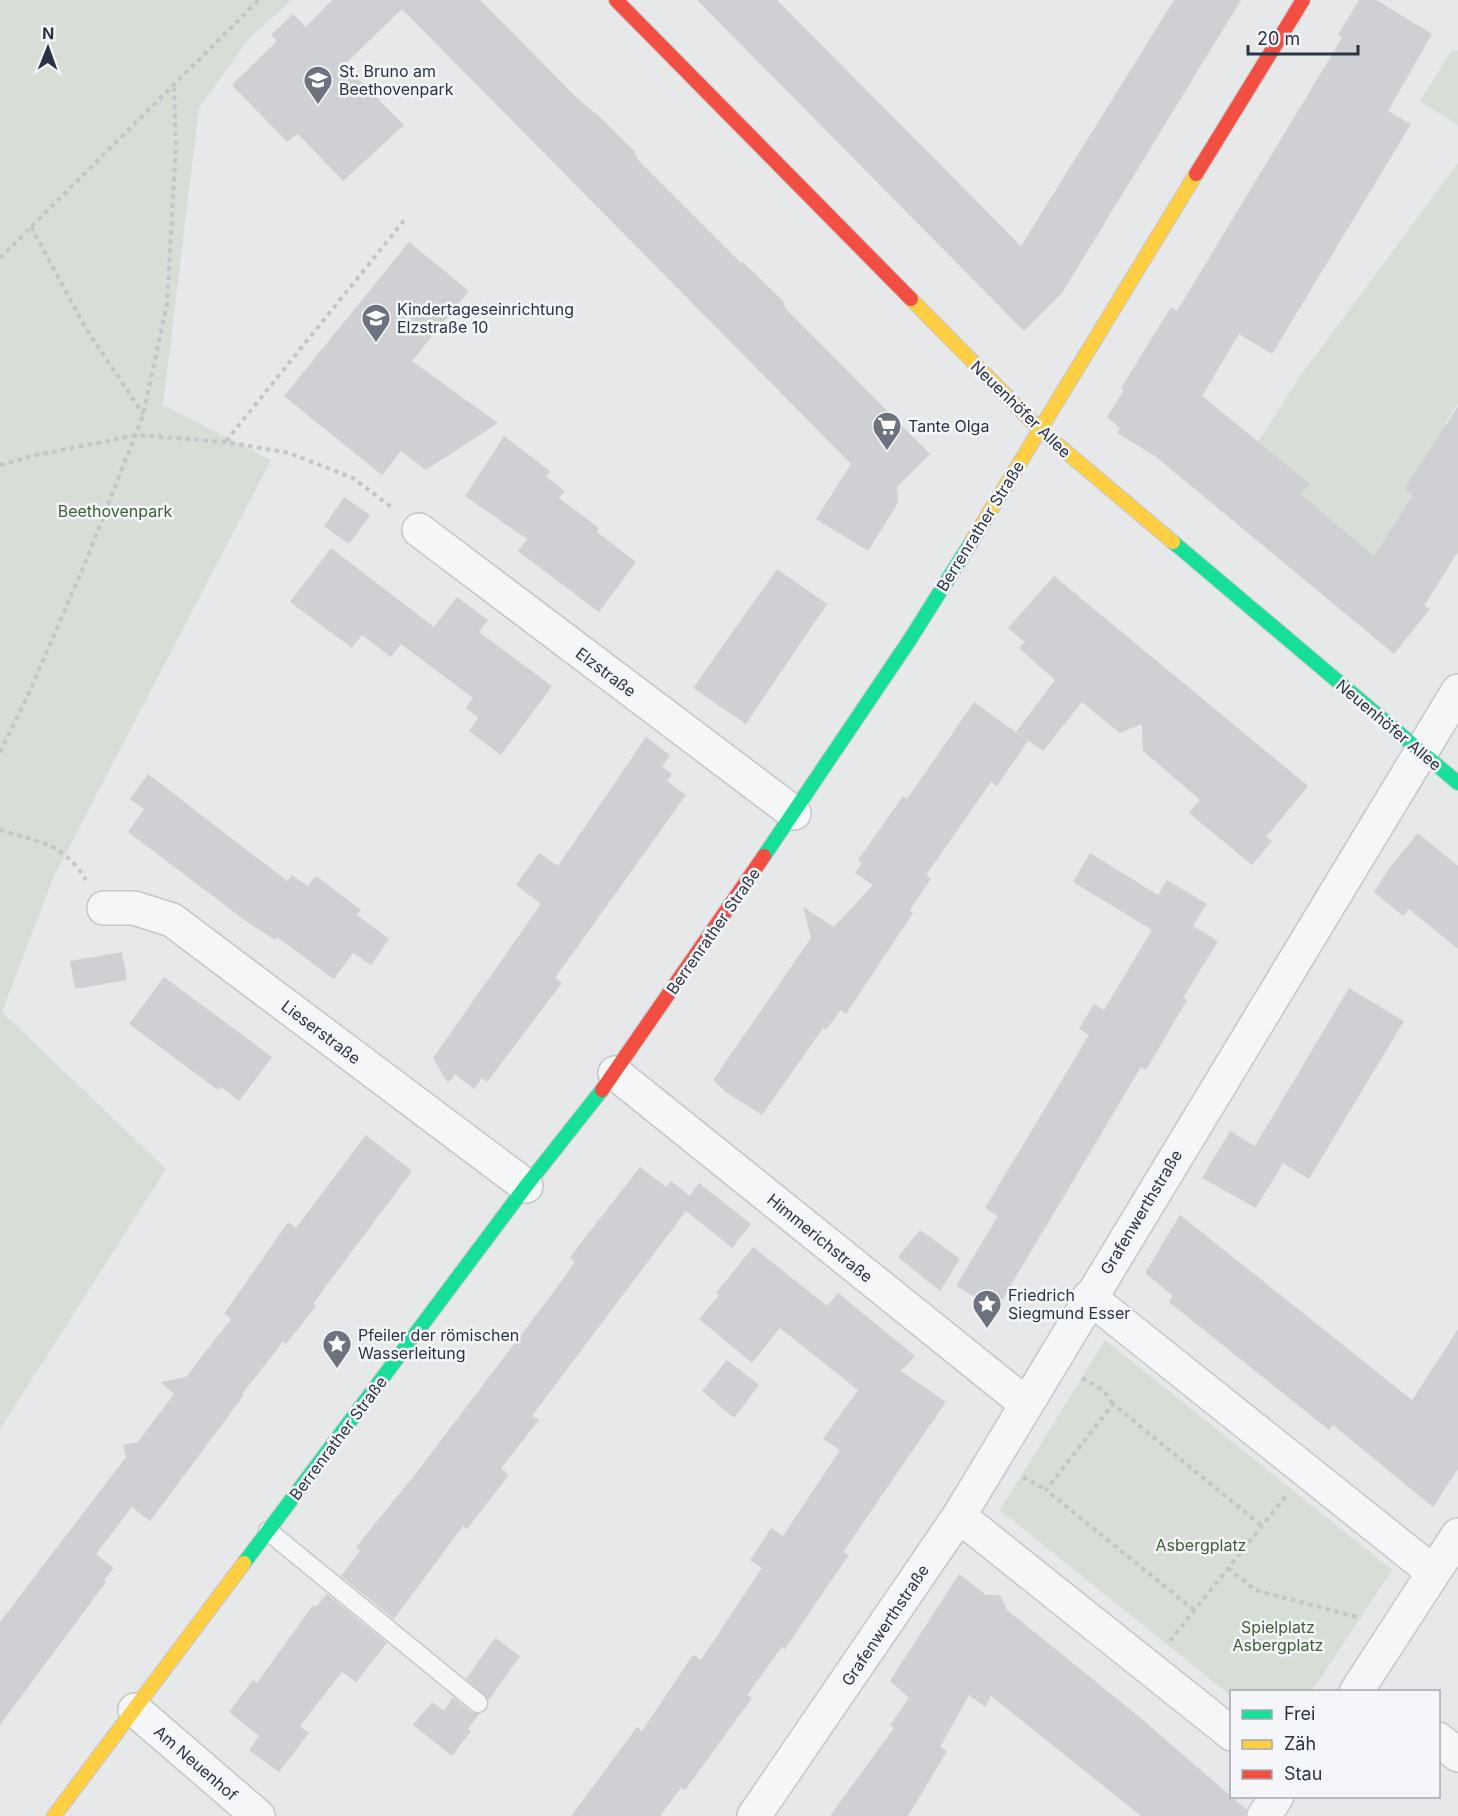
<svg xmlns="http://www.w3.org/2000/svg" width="1458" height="1816" viewBox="0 0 1458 1816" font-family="Inter,sans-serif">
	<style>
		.green { fill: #d6ded6 }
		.building { fill: #ced0d3 }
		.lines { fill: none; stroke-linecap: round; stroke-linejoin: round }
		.lane-casing { stroke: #c4c6c8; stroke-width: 21 }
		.street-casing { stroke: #c4c6c8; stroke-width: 36 }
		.fast-casing { stroke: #c4c6c8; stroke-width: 16 }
		.slow-casing { stroke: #c4c6c8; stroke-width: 16 }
		.jam-casing { stroke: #c4c6c8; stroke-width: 16 }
		.path { stroke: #c5c6ca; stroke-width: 4; stroke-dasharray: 4.5 4.5; stroke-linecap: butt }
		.lane { stroke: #f5f6f7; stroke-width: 18 }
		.street { stroke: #f5f6f7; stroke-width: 33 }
		.fast { stroke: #16e098; stroke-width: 14 }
		.slow { stroke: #ffcf43; stroke-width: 14 }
		.jam { stroke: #f24e42; stroke-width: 14 }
		.labels { text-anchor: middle; stroke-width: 5; stroke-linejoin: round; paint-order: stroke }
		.poi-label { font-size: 16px; fill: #2b3445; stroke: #f4f6f9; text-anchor: start }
		.street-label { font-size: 16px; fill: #2b3445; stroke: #f4f6f9 }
		.park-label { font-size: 16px; fill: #3f6138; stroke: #f4f6f9 }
	</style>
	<rect width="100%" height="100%" fill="#e6e8ea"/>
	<g class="green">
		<polygon points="0,0 292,0 248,40 199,108 163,405 271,460 54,876 2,1012 166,1169 0,1429"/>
		<polygon points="1452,50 1458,51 1458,125 1420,101"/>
		<polygon points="1458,163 1458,403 1445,423 1458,431 1405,489 1413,495 1394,524 1379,567 1354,547 1358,542 1301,494 1310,484 1258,442 1301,375"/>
		<polygon points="1105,1340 1392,1570 1312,1691 1232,1692 1231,1696 1000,1510"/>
	</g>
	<g class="building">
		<polygon points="332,0 480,0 578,99 600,117 634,151 638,160 741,263 743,262 783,301 785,308 930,454 897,487 898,503 868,551 816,519 851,464 402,9 344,65 404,125 343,181 298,134 287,142 232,85 277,41 271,35 293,14 306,27"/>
		<polygon points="697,0 777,0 1021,246 1174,0 1241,0 1062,293 1024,331"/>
		<polygon points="1359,0 1376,0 1432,34 1388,111 1411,124 1272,354 1239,334 1202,396 1310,484 1301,494 1374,556 1413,495 1404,489 1458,406 1458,552 1424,606 1430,609 1394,654 1155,456 1117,433 1120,428 1107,417 1124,390 1121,388 1145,349 1171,307 1177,311 1342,38 1338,35"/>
		<polygon points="409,242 469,291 412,361 498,423 426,470 401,451 382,475 284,396"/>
		<polygon points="504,436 550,471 546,477 565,491 559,498 599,528 597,532 636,562 599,612 518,551 527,539 465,496"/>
		<polygon points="344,497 370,515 349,544 324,526"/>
		<polygon points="331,548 434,627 457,597 488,620 479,632 552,686 501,755 469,731 478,718 466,708 473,698 401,644 391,657 362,635 352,648 290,602"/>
		<polygon points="777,569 827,604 746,724 693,688"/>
		<polygon points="1054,576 1308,786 1266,837 1272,841 1252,865 1189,813 1200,800 1143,751 1142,724 1120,733 1082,702 1043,751 1016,732 1055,680 1019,648 1025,642 1008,628"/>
		<polygon points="974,702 1028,741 997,786 991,782 926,875 931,879 910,910 913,913 846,1014 841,1010 826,1030 823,1028 762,1115 727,1093 713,1080 811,938 803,907 834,927 873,885 855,873 862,863 858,860 903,796 907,799"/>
		<polygon points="646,737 670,755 662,767 672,774 667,781 686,795 555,978 562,983 487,1082 482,1078 474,1089 455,1074 448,1083 433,1058 541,904 516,885 539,853 558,866"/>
		<polygon points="148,774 287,881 292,875 308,886 316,876 361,910 357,915 389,939 371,965 353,953 334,979 277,937 275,940 246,921 128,832 144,809 130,799"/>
		<polygon points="1418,833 1458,866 1458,949 1409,909 1403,916 1374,892 1390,867"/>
		<polygon points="1090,853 1158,895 1167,880 1207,904 1193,926 1218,941 1183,998 1187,1000 1146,1070 1141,1067 996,1310 956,1286 998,1216 985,1208 1089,1035 1079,1029 1094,1004 1104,1010 1152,930 1073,882"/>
		<polygon points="122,952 127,980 75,989 70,961"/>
		<polygon points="164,977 272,1057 239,1101 221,1087 218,1090 129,1024"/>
		<polygon points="1349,988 1404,1021 1309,1179 1283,1163 1256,1208 1202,1178 1230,1131 1255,1146"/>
		<polygon points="366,1135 412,1171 326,1286 313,1304 316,1306 286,1344 283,1342 242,1394 244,1395 150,1521 132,1507 96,1554 114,1568 104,1580 106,1582 0,1725 0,1622 126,1457 123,1445 138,1442 174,1394 160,1382 186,1377 231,1319 224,1314 288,1222 296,1228"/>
		<polygon points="640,1167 666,1187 671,1181 690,1196 699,1183 751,1224 732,1248 686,1211 532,1416 539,1420 501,1468 509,1475 467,1529 463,1526 394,1619 341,1576 360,1551 356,1547 417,1472 558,1286 575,1262 570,1257"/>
		<polygon points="1180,1215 1412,1400 1458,1329 1458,1469 1433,1507 1333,1425 1329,1430 1169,1302 1173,1296 1145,1273"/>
		<polygon points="920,1230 960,1259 940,1291 898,1257"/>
		<polygon points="753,1247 827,1306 838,1293 915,1356 901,1371 946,1402 843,1552 849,1555 833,1578 785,1649 782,1647 747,1695 752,1698 685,1790 681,1788 660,1816 571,1816 637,1727 642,1731 693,1655 701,1660 762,1568 750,1560 771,1528 783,1536 840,1450 823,1439 858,1390 780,1328 752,1363 699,1319 719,1295 716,1293"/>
		<polygon points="727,1360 759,1385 734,1418 702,1391"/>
		<polygon points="959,1574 986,1595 1000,1595 1007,1610 1137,1715 1247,1810 1245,1816 1141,1816 991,1696 985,1707 969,1695 940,1747 947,1751 908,1816 830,1816 894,1728 890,1725 909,1698 890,1681"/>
		<polygon points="327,1594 387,1643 356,1682 342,1672 300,1726 309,1733 279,1772 249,1750 259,1736 229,1712 253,1680 257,1683 313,1605 316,1607"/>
		<polygon points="495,1638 520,1656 489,1700 466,1679"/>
		<polygon points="453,1697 471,1712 479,1714 468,1729 471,1731 452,1756 413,1725 432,1702 444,1711"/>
	</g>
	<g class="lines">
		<g class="lane-casing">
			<polyline id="lane" points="268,1531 478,1703"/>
		</g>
		<g class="street-casing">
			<g id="street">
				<polyline points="419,530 794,813"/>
				<polyline points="104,908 134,908 172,920 526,1186"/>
				<polyline points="615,1073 1025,1403"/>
				<polyline points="1089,1297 1433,1572"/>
				<polyline points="959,1516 1232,1734"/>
				<polyline points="1356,1692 1458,1535"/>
				<polyline points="135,1710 258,1816"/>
				<polyline points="1438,1739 1458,1755"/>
				<polyline points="754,1816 959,1516 1458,691"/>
				<polyline points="1264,1816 1277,1796"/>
			</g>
		</g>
		<g class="fast-casing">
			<g id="fast">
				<polyline points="1173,542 1458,783"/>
				<polyline points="764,856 909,641 972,541"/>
				<polyline points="244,1563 526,1186 602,1090"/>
			</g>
		</g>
		<g class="slow-casing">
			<g id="slow">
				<polyline points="911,299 1039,429 1173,542"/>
				<polyline points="972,541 1196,174"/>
				<polyline points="54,1816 244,1563"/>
			</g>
		</g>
		<g class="jam-casing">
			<g id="jam">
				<polyline points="616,0 911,299"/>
				<polyline points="1196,174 1303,0"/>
				<polyline points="602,1090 764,856"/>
			</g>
		</g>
		<g class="path">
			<polyline points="31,227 85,327 143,414"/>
			<polyline points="0,258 259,0"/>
			<polyline points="226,441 406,218"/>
			<polyline points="0,465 32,456 137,435 226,442 289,453 353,478 394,509"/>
			<polyline points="0,752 28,695 86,561 143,415 167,304 176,145 174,88"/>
			<path d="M0,830C40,842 63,843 86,880"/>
			<polyline points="1082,1378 1104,1391 1113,1404"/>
			<polyline points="1023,1477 1046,1490"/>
			<polyline points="1228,1568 1255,1590 1361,1618"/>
			<polyline points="1194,1610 1046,1490 1113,1404 1262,1526"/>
			<polyline points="1170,1641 1285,1497"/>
		</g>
		<use href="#lane" class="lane"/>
		<use href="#street" class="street"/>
		<use href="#fast" class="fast"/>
		<use href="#slow" class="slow"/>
		<use href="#jam" class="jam"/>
	</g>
	<defs>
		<g id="school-pin" transform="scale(1.5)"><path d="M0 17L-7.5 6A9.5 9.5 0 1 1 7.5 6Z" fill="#6c737f" stroke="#f4f6f9"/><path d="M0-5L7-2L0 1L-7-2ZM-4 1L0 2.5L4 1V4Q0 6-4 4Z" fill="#fff"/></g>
		<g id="supermarket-pin" transform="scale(1.5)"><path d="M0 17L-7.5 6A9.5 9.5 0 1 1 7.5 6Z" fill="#6c737f" stroke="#f4f6f9"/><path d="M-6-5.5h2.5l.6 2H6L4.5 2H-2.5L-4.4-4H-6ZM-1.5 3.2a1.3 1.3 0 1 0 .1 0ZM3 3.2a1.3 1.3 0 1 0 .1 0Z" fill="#fff"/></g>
		<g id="sight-pin" transform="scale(1.5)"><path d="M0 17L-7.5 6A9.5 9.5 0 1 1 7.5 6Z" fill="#6c737f" stroke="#f4f6f9"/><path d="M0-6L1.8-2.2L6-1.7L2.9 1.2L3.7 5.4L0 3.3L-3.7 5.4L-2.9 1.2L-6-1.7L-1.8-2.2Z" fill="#fff"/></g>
	</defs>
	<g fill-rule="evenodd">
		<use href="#school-pin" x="318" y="80"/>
		<use href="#school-pin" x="376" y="318"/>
		<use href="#supermarket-pin" x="887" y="426"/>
		<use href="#sight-pin" x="987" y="1304"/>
		<use href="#sight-pin" x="337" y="1344"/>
	</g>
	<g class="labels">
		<g class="poi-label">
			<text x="339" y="77">St. Bruno am<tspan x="339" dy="18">Beethovenpark</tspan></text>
			<text x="397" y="315">Kindertageseinrichtung<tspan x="397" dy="18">Elzstraße 10</tspan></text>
			<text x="908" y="432">Tante Olga</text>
			<text x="1008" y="1301">Friedrich<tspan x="1008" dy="18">Siegmund Esser</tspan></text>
			<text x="358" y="1341">Pfeiler der römischen<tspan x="358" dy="18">Wasserleitung</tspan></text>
		</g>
		<g class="street-label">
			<text transform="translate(1021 409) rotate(44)" y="6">Neuenhöfer Allee</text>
			<text transform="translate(980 526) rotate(-58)" y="6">Berrenrather Straße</text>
			<text transform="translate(606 672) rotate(37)" y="6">Elzstraße</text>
			<text transform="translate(1389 725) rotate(40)" y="6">Neuenhöfer Allee</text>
			<text transform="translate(713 931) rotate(-55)" y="6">Berrenrather Straße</text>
			<text transform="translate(321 1032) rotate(37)" y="6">Lieserstraße</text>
			<text transform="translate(1141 1212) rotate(-59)" y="6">Grafenwerthstraße</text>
			<text transform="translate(820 1238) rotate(39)" y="6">Himmerichstraße</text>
			<text transform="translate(338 1438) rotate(-53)" y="6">Berrenrather Straße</text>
			<text transform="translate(885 1625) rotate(-56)" y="6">Grafenwerthstraße</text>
			<text transform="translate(196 1763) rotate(41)" y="6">Am Neuenhof</text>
		</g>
		<g class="park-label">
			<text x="115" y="517">Beethovenpark</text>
			<text x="1201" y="1551">Asbergplatz</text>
			<text x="1278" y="1633">Spielplatz<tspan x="1278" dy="18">Asbergplatz</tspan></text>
		</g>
	</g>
	<rect x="1230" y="1690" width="210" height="108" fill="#f4f6f9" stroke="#a4a8b1" stroke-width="1.5"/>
	<rect x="1242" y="1710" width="30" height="9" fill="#16e098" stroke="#a4a8b1" stroke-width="1.5"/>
	<text x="1284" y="1720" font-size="18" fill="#2b3445">Frei</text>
	<rect x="1242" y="1740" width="30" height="9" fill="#ffcf43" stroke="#a4a8b1" stroke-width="1.5"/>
	<text x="1284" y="1750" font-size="18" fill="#2b3445">Zäh</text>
	<rect x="1242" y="1770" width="30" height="9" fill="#f24e42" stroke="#a4a8b1" stroke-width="1.5"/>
	<text x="1284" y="1780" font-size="18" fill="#2b3445">Stau</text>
	<g transform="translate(48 48) rotate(1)" stroke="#f4f6f9" stroke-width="4.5" paint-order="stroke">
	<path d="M0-4.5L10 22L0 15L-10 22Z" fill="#2b3445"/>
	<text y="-9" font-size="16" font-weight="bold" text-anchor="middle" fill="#2b3445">N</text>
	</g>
	<path d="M1248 45v9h110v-9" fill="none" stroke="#2b3445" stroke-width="3"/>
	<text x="1257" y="45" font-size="18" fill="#2b3445" stroke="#f4f6f9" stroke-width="4.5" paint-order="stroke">20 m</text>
</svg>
